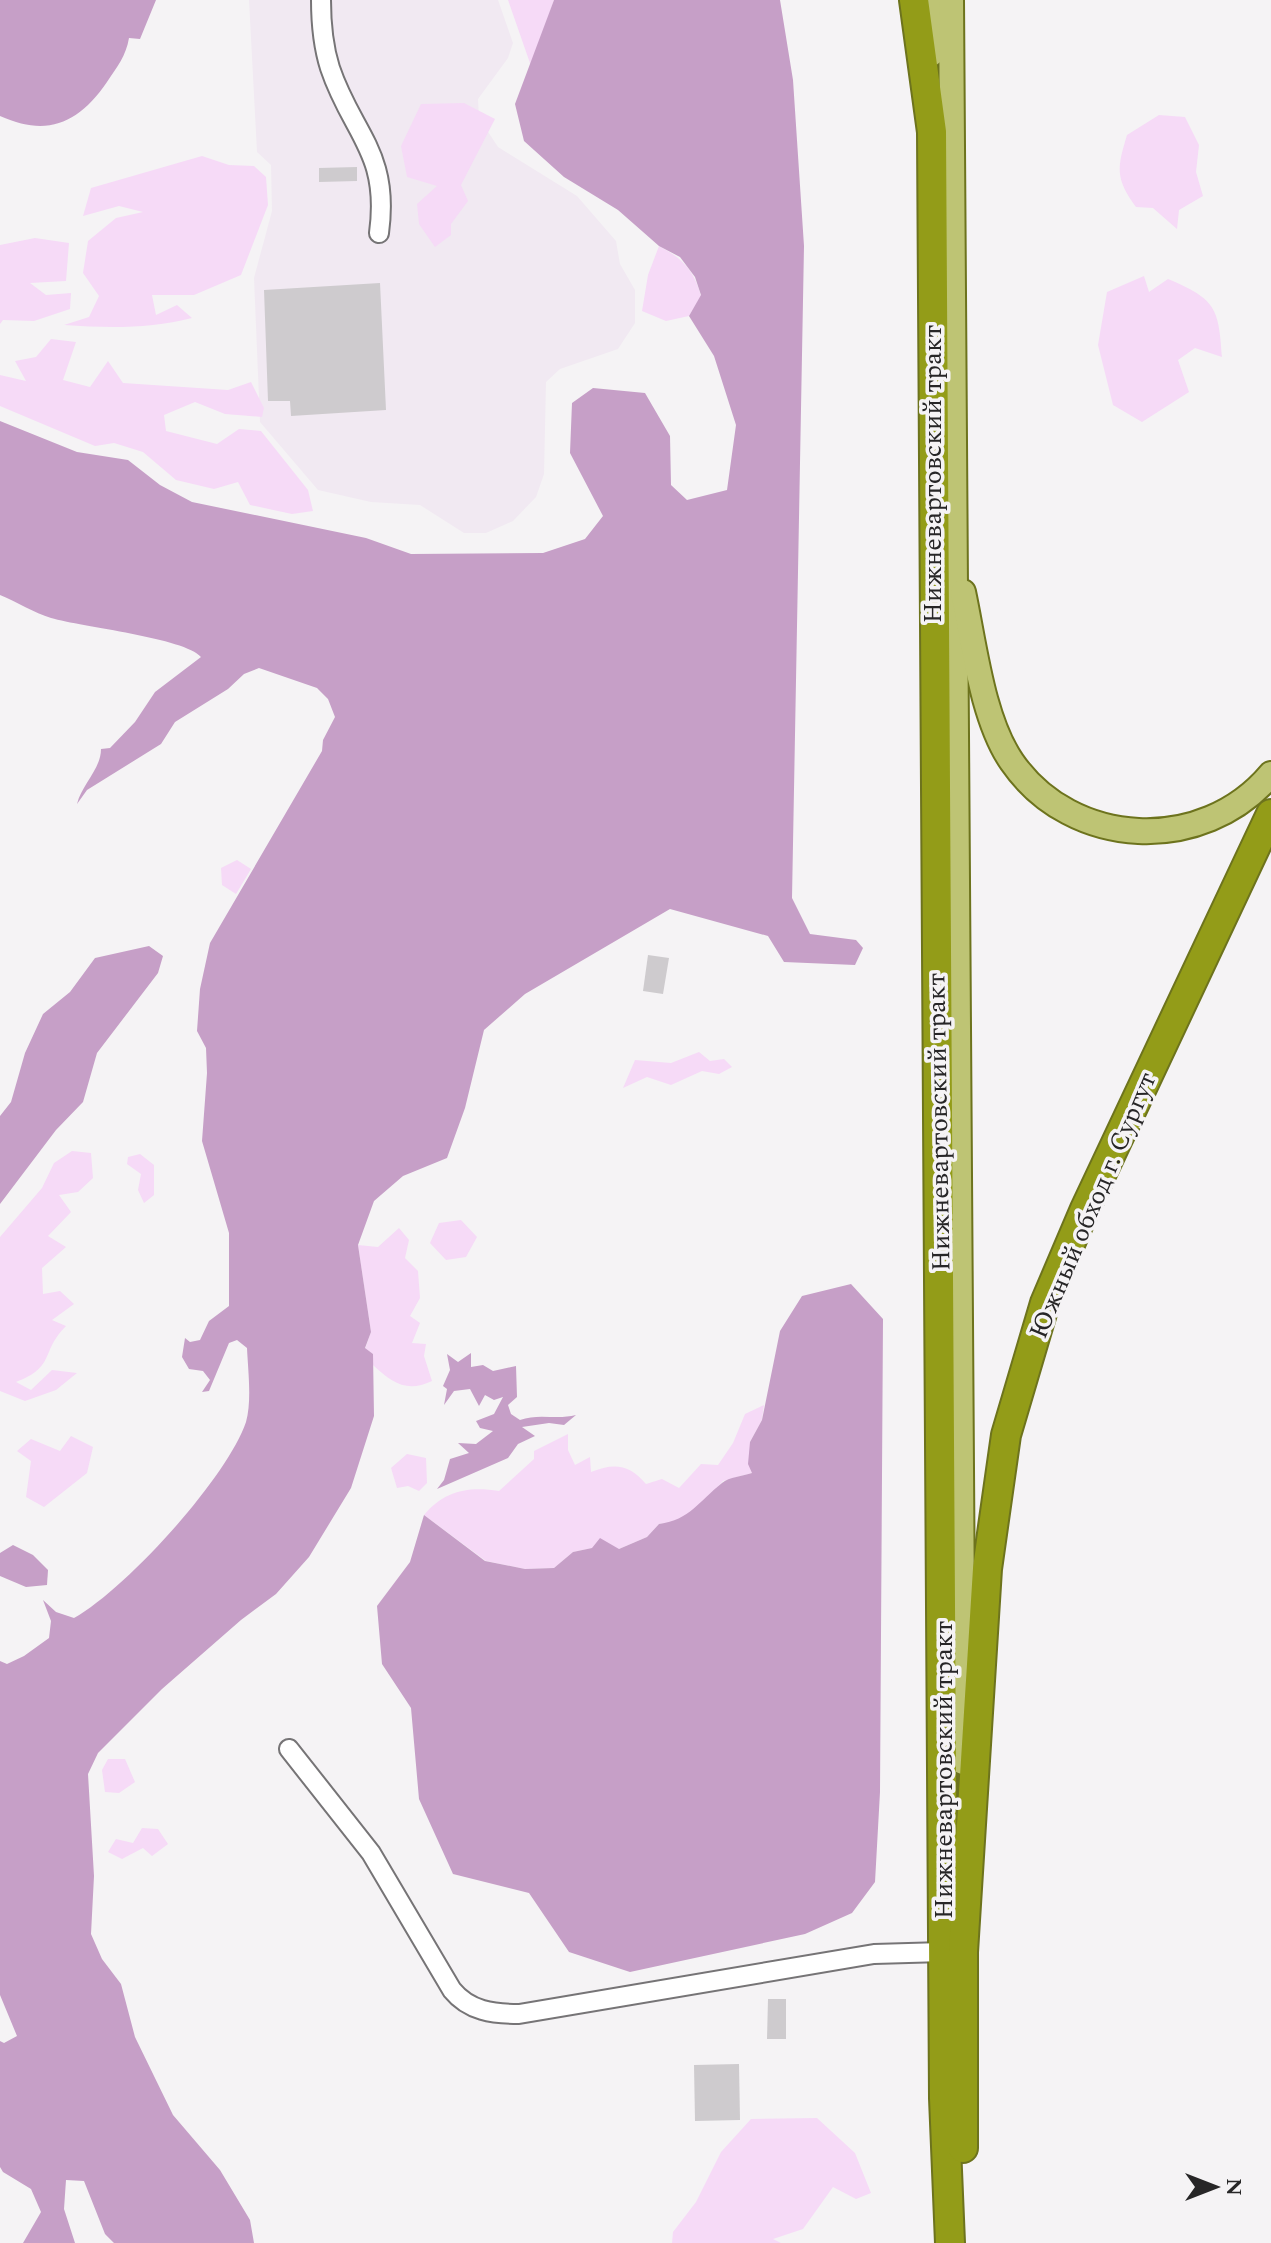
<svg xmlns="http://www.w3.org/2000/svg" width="1271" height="2243" viewBox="0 0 1271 2243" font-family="Spectral,serif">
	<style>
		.built { fill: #f1e9f2 }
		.green { fill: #f6daf7 }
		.water { fill: #c69fc7 }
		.building { fill: #cecbce }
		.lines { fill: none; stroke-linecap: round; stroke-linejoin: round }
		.minor-casing { stroke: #767476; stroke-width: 22 }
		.major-casing { stroke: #6d731d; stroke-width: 28 }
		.highway-casing { stroke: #6d731d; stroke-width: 32 }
		.minor { stroke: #fff; stroke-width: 18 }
		.major { stroke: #bec474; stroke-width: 24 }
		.highway { stroke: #939c18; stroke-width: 28 }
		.labels { text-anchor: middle; stroke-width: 7; stroke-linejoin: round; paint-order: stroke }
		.street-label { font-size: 26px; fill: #272627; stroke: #f5f3f5 }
	</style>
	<rect width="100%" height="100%" fill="#f5f3f5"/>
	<polygon class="built" points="249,0 498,0 513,43 508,58 478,99 479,118 498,147 577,196 616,241 620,264 635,290 635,323 618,349 560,369 546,382 544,474 536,497 513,521 486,533 464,533 420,505 371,502 318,490 260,422 254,278 272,211 271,165 257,152"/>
	<g class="green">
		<polygon points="508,0 554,0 531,66"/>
		<polygon points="464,103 495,119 461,185 468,201 451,224 451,235 435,247 419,224 417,204 437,186 407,177 401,146 421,104"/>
		<path d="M1159,115L1185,117L1199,145L1196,172L1203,196L1179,210L1177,229L1153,208L1136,207C1115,178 1117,168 1127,135Z"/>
		<path d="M202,156L229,165L254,166L266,177L268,205L241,275L194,295H152L156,315L177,305L192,318C150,329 107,328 64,325L89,317L99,296L83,273L88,241L116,218L143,212L119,206L83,216L91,188Z"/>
		<polygon points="35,238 69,243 66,281 30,283 46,295 71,293 70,309 34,321 3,320 0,324 0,245"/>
		<path d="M659,246C682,258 694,270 701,296L689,316L666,321L642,311L648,275Z"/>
		<path d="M1144,276L1149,292L1168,279C1215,299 1219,307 1222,357L1195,348L1178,360L1189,392L1142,422L1113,405L1098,345L1107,292Z"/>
		<polygon points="51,339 76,342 63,380 90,387 108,361 123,383 228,390 251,382 264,408 262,417 225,414 195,402 164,415 166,431 217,444 239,429 261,431 308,490 313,511 292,514 250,505 238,482 214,489 176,480 143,452 114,443 95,446 0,406 0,375 26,381 15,361 36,357"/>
		<polygon points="237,860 251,869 236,894 222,885 221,868"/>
		<polygon points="699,1052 710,1061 724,1059 732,1067 719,1074 702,1071 671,1085 647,1077 623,1088 635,1060 671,1063"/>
		<path d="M72,1151L91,1153L93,1178L78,1192L59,1195L71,1212L48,1236L66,1247L42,1268L43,1294L60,1291L74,1304L52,1320L66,1326C40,1352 56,1367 16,1382L31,1390L52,1370L77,1373L56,1390L25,1401L0,1391V1237L42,1188L54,1163Z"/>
		<polygon points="140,1154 154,1165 154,1195 144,1203 138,1190 141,1174 127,1164 128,1157"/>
		<polygon points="461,1220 477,1237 466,1257 446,1260 430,1243 439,1223"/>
		<path d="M399,1228L409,1240L405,1258L418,1271L420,1298L410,1316L420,1323L412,1343L426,1344L424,1356L432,1381C407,1393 392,1383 373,1365V1354L365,1349L371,1332L358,1245L378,1247Z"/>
		<path d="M764,1405L762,1420L750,1442L752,1473L723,1481L697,1510L673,1522L659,1524L647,1537L619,1549L592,1548L573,1552L554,1568L525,1569L486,1561L424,1515C444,1491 468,1486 499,1491L534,1459V1451L568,1434V1450L575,1465L590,1457L591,1472C614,1463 629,1464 646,1484L662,1479L679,1488L701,1464L718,1465L733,1443L745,1414Z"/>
		<polygon points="71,1436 93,1447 87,1473 44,1507 26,1497 31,1461 17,1451 31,1439 60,1451"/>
		<polygon points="407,1454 426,1458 427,1483 419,1491 408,1486 397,1488 391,1468"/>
		<polygon points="108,1759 125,1759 135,1782 119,1793 105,1792 102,1770"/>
		<polygon points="142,1828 158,1829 168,1844 152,1856 143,1848 122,1859 108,1852 116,1839 133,1843"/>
		<polygon points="817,2118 855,2153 871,2193 856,2199 833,2187 803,2229 773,2239 781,2243 672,2243 673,2232 696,2202 721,2152 751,2119"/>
	</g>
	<g class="water">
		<path d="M0,0H156L140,39L129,38C126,56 117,67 107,82C78,124 47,137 0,116Z"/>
		<path d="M554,0H780L793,80L804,246L792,898L810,934L856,940L863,948L855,965L784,962L768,936L670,909L525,994L484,1030L465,1108L447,1158L403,1176L374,1201L358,1245L371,1332L365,1348L373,1354L374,1416L351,1488L309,1557L276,1594L241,1620L162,1689L98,1753L88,1774L94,1876L91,1934L102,1959L121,1984L135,2037L173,2115L220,2170L250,2220L254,2243H114L105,2234L84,2181L66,2180L64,2209L75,2243H23L41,2212L31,2189L3,2172L0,2167V2041L4,2043L17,2036L0,1995V1661L7,1664L24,1656L49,1638L51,1621L43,1600L56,1612L74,1618C126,1589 227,1478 246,1422C252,1401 248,1370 247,1348L237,1340L229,1343L209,1391L202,1392L210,1380L203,1371L189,1369L182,1357L185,1338L190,1342L200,1340L209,1321L229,1306V1233L202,1141L207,1073L206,1048L197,1031L200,989L210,943L322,751L323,740L335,717L328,699L317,688L259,668L244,674L228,689L175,722L161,744L87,790L77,804C82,784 101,769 101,749L110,748L135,722L155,692L201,657C185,638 82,627 51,618C34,613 17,602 0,595V421L77,452L128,460L160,485L192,502L366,538L411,554L543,553L585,539L603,516L570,453L572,403L593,388L645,393L670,436L671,485L687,500L727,490L736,425L714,356L689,316L701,295L695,277L680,257L659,246L618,210L564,177L524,141L515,104Z"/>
		<polygon points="149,946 163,956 158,973 97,1053 83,1102 56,1130 0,1204 0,1116 11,1102 25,1053 43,1014 70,992 95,958"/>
		<path d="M851,1284L883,1319L880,1792L875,1882L852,1913L805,1934L630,1972L569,1952L529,1893L453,1874L419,1799L411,1708L382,1664L377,1606L410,1562L424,1515L485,1561L525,1569L554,1568L573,1552L592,1548L600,1538L619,1549L647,1537L659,1524C690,1520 699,1501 722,1483C729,1477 743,1476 752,1473L748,1464L750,1442L762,1420L780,1331L802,1296Z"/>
		<path d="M471,1353V1367L483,1365L493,1371L516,1366L517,1397L508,1405L511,1414L520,1420C538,1413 557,1420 576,1415L564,1425L549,1423L522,1427L535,1436L518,1444L508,1458L437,1489L444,1480L450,1459L469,1453L458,1443L476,1444L493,1431L480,1428L476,1421L494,1414L503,1397L494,1400L485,1395L479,1406L470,1389L454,1391L444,1405L447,1389L443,1386L450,1370L447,1354L458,1362Z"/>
		<polygon points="13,1545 33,1555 48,1570 47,1585 26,1587 0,1576 0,1553"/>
	</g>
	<g class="building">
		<polygon points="357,167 357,181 319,182 319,168"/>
		<polygon points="380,283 386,410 291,416 290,401 268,401 264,290"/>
		<polygon points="648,955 669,958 663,994 643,991"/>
		<polygon points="768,1999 786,1999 786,2039 767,2039"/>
		<polygon points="739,2064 740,2120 695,2121 694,2065"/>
	</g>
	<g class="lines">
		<g class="minor-casing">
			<g id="minor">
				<path d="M321,0C321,23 323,46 330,68C352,134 390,152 379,233"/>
				<path d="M289,1749L371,1853L452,1990C469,2011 493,2014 519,2014L874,1954L943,1952"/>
			</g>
		</g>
		<g class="major-casing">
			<g id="major">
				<polyline points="931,0 931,54"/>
				<polyline points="951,0 963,1762"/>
				<path d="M963,592C974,643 982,719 1012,762C1072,849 1203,855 1271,774"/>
			</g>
		</g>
		<g class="highway-casing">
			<g id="highway">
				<polyline points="914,0 932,132 944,2098 950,2243"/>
				<polyline points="963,2148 963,1952 987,1569 1006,1435 1045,1303 1085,1209 1271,814"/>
			</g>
		</g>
		<use href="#minor" class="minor"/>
		<use href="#major" class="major"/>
		<use href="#highway" class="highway"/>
	</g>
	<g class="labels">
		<g class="street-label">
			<text transform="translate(932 474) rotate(-90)" y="9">Нижневартовский тракт</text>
			<text transform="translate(938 1122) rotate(-91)" y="9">Нижневартовский тракт</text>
			<text transform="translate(1092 1205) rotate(-67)" y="9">Южный обход г. Сургут</text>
			<text transform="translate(943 1770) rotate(-90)" y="9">Нижневартовский тракт</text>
		</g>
	</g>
	<g transform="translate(1215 2187) rotate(90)" stroke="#f5f3f5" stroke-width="6" paint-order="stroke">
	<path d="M0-6L14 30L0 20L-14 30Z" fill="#272627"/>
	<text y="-12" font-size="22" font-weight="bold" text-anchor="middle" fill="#272627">N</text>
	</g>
</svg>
